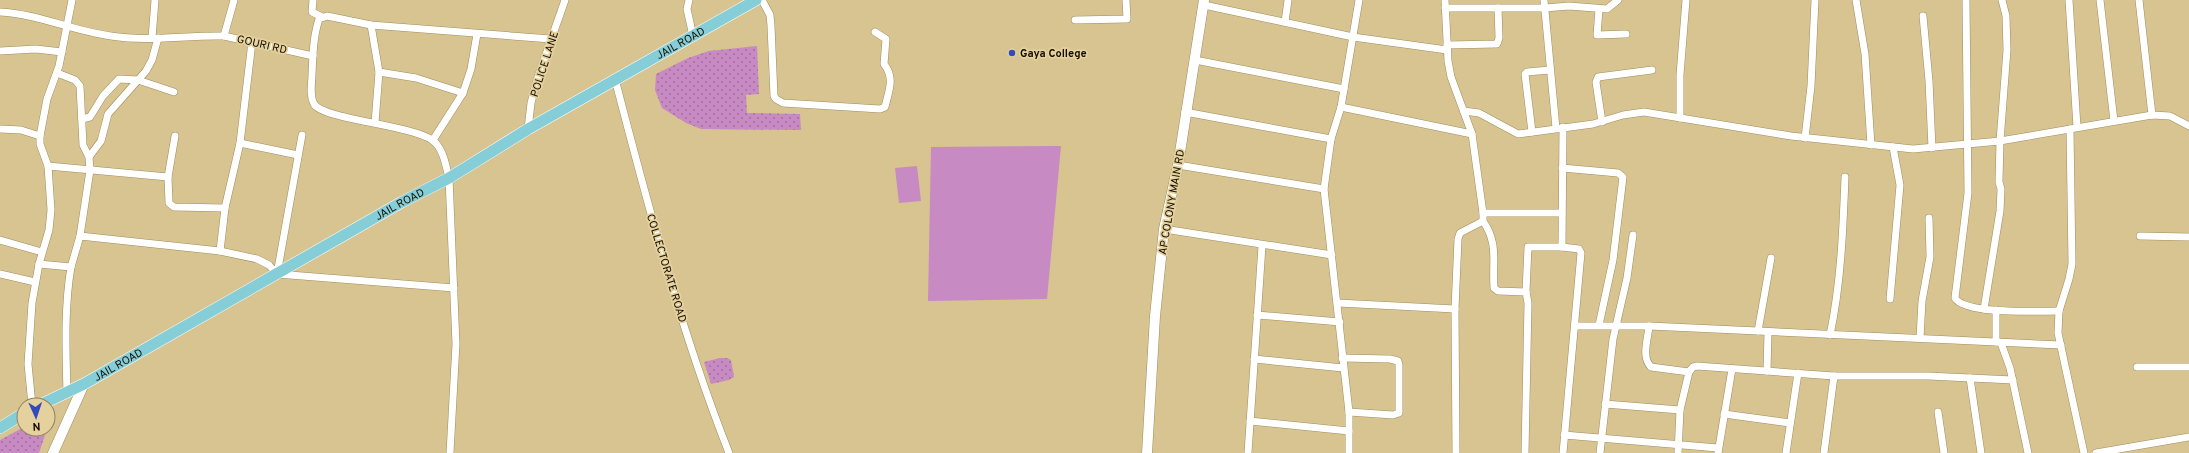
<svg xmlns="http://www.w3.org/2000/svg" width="2189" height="453" viewBox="0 0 2189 453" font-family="Overpass,sans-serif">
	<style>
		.grass { fill: url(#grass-dots) }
		.pitch { fill: #c78ac2 }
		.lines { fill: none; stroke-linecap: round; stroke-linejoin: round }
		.street-casing { stroke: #a08d5c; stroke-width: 8 }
		.secondary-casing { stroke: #a08d5c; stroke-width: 11 }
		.primary-casing { stroke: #fff; stroke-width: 12 }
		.street { stroke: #fff; stroke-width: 7 }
		.secondary { stroke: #fff; stroke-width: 10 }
		.primary { stroke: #85ced8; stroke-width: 11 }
		.poi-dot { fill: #334abc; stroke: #e5d19d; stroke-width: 1.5 }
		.labels { text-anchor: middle; stroke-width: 3.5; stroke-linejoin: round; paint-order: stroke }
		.street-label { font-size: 11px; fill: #150e00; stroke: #e5d19d }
		.poi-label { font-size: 11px; font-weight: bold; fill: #150e00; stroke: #e5d19d; text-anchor: start }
	</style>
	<defs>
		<pattern id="grass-dots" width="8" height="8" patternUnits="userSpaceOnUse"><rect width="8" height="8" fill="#c78ac2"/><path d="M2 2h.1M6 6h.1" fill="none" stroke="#a06f9b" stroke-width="1.8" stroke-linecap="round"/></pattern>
	</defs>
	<rect width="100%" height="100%" fill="#d7c491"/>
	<g class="grass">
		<polygon points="757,46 759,94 746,95 747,113 800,114 801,130 701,129 686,123 662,108 655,90 656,74 688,58 709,51"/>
		<polygon points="720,358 727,358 731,360 734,377 729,380 711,384 704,362"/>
		<polygon points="24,427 24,429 47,429 39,453 0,453 0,440"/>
	</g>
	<g class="pitch">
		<polygon points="1061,146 1047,299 928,301 931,147"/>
		<polygon points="917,166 921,201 899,203 895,168"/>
	</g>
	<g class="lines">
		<g class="street-casing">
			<g id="street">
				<polyline points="234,0 224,36 313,56"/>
				<polyline points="313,0 312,12 322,17"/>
				<polyline points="689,0 687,9 693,36"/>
				<path d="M762,0L770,15L771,26L774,96L776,99L783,103L880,109L885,107C889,90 895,78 884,64L886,39L875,32"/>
				<path d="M1445,0L1448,61L1451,77L1472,134L1483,213V221C1499,244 1492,262 1494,288L1498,291L1526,292L1528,303L1525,453"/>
				<polyline points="1544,0 1556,128"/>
				<polyline points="1856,0 1865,54 1871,145"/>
				<path d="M1966,0L1968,193L1955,298C1965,315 2039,311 2059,311"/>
				<polyline points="2069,0 2077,127"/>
				<polyline points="2100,0 2114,121"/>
				<polyline points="2139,0 2152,115"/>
				<polyline points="1204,5 1353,37 1447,50"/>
				<polyline points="1445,8 1545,8 1569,6 1607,9 1618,0"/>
				<polyline points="1599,9 1597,35 1626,34"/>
				<path d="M0,12C38,14 73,31 111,36C148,42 186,35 224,36"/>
				<polyline points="1923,16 1929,81 1932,148"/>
				<polyline points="1075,20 1127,19 1126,0"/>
				<polyline points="1285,22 1288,0"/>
				<polyline points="371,25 379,72 375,123"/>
				<polyline points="152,38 155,0"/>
				<polyline points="1447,45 1497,44 1499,38 1498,8"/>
				<polyline points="0,51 36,49 62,52"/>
				<polyline points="1195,60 1344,89"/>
				<polyline points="379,72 416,78 463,93"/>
				<polyline points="57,73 75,80 80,86 83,145 89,157"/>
				<path d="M615,79C648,206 681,331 729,453"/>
				<polyline points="1341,107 1472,134"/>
				<polyline points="1464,111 1479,113 1518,134 1593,124 1623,115 1644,112 1791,136 1913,149 2000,141 2152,115 2170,116 2189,126"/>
				<polyline points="1185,112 1331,139"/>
				<polyline points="1680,118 1680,75 1686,0"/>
				<polyline points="82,119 90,117 103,96 119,79 138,80 174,92"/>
				<polyline points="1602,122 1596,82 1598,77 1652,70"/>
				<polyline points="0,129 21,130 40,136"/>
				<polyline points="528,129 531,103 537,80 565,0"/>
				<polyline points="2070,129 2072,264 2069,279 2059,311 2058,333 2084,453"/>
				<polyline points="1532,132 1525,74 1527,72 1550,70"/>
				<polyline points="175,136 168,177 169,203 174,207 225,208"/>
				<polyline points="1805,138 1811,86 1815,0"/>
				<polyline points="433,140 463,93 471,69 477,34"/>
				<polyline points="240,143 298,155"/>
				<polyline points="1178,165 1324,189"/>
				<polyline points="48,166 168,177"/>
				<polyline points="1562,168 1618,173 1623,177 1613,260 1599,325"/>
				<polyline points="1483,213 1561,213"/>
				<polyline points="1164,229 1332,255"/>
				<polyline points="80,236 90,170 89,157 101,141 108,114 146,71 152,60 158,38"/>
				<polyline points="2140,236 2189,237"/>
				<polyline points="0,240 42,252"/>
				<polyline points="1562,247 1579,249 1581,253 1563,453"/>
				<polyline points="220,251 225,208 240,143 252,42"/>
				<polyline points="39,264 71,267 80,236 220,251 257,259 269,265 277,274 454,288"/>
				<polyline points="0,274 35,282"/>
				<polyline points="277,274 302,135"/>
				<polyline points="1526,292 1528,247 1562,247 1563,127"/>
				<polyline points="1890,299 1900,185 1893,147"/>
				<polyline points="1338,303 1455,309"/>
				<polyline points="1984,309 2000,211 2001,189 1999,182 2000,141 2007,50 2006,16 2002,0"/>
				<polyline points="1257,315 1340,322"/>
				<polyline points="1575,326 1649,326 2061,345"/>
				<path d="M1649,326C1648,339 1641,357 1651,367L1689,372"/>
				<polyline points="1758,331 1771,258"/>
				<path d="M1830,335C1841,283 1843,230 1845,177"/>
				<polyline points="1920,338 1922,301 1930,257 1929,218"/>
				<polyline points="1996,342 1996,310"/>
				<polyline points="2001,343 2010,368 2028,453"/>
				<polyline points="1342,358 1390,359 1398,361 1399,365 1399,413 1393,415 1349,412"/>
				<polyline points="1254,359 1343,368"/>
				<polyline points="2137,367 2189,367"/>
				<polyline points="1767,371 1768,332"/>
				<polyline points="1970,378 1981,453"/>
				<path d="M67,393C66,351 64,308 71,267"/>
				<polyline points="1605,404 1680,410"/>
				<polyline points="32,405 28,364 32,303 39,264 49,230 51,210 48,166 40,144 40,136 47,99 59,66 72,0"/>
				<polyline points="1938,412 1944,453"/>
				<polyline points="1724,414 1790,423"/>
				<polyline points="1250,421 1349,431 1349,453"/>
				<polyline points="1349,431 1349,412 1324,189 1331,139 1341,107 1359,0"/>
				<polyline points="1564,435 1718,448"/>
				<path d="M450,453L456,344L449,178C446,166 443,147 432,140C410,125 322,119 314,104C309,95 312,83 312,74C313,56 313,37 319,19L327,16L371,25L551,39"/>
				<polyline points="1248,453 1262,246"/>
				<polyline points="1456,453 1455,309 1458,239 1460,233 1483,221"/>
				<polyline points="1600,453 1613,339 1627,278 1633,235"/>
				<polyline points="1678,453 1680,410 1689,372 1693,367 1697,366 1834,376 1928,376 2013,380"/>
				<polyline points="1718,453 1732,369"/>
				<polyline points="1786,453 1798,373"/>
				<polyline points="1824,453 1834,376"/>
				<polyline points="2096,453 2189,437"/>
			</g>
		</g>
		<g class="secondary-casing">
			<g id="secondary">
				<polyline points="53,453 84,384"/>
				<polyline points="1147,453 1155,316 1164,229 1178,165 1204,0"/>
			</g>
		</g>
		<g class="primary-casing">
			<g id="primary">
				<path id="s1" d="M40,405L84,384L402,202L449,178L528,129L756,0"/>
				<polyline points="0,428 24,413"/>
			</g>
		</g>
		<use href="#street" class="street"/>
		<use href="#secondary" class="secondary"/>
		<use href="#primary" class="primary"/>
	</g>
	<circle class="poi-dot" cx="1012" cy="53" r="4"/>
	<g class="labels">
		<g class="street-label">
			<text dy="4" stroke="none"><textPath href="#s1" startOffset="736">JAIL ROAD</textPath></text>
			<text transform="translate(262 44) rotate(13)" y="4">GOURI RD</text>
			<text transform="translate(544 64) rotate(-72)" y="4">POLICE LANE</text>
			<text transform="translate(1171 202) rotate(-80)" y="4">AP COLONY MAIN RD</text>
			<text dy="4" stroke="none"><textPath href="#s1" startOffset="412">JAIL ROAD</textPath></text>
			<text transform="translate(667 268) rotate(73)" y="4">COLLECTORATE ROAD</text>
			<text dy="4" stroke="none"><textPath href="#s1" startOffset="88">JAIL ROAD</textPath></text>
		</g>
		<g class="poi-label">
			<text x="1020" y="57">Gaya College</text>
		</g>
	</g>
	<g transform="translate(36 417) rotate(177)"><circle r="19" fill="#e5d19d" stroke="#92835e"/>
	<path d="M0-3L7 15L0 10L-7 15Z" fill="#334abc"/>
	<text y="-6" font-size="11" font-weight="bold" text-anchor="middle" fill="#150e00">N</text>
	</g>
</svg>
